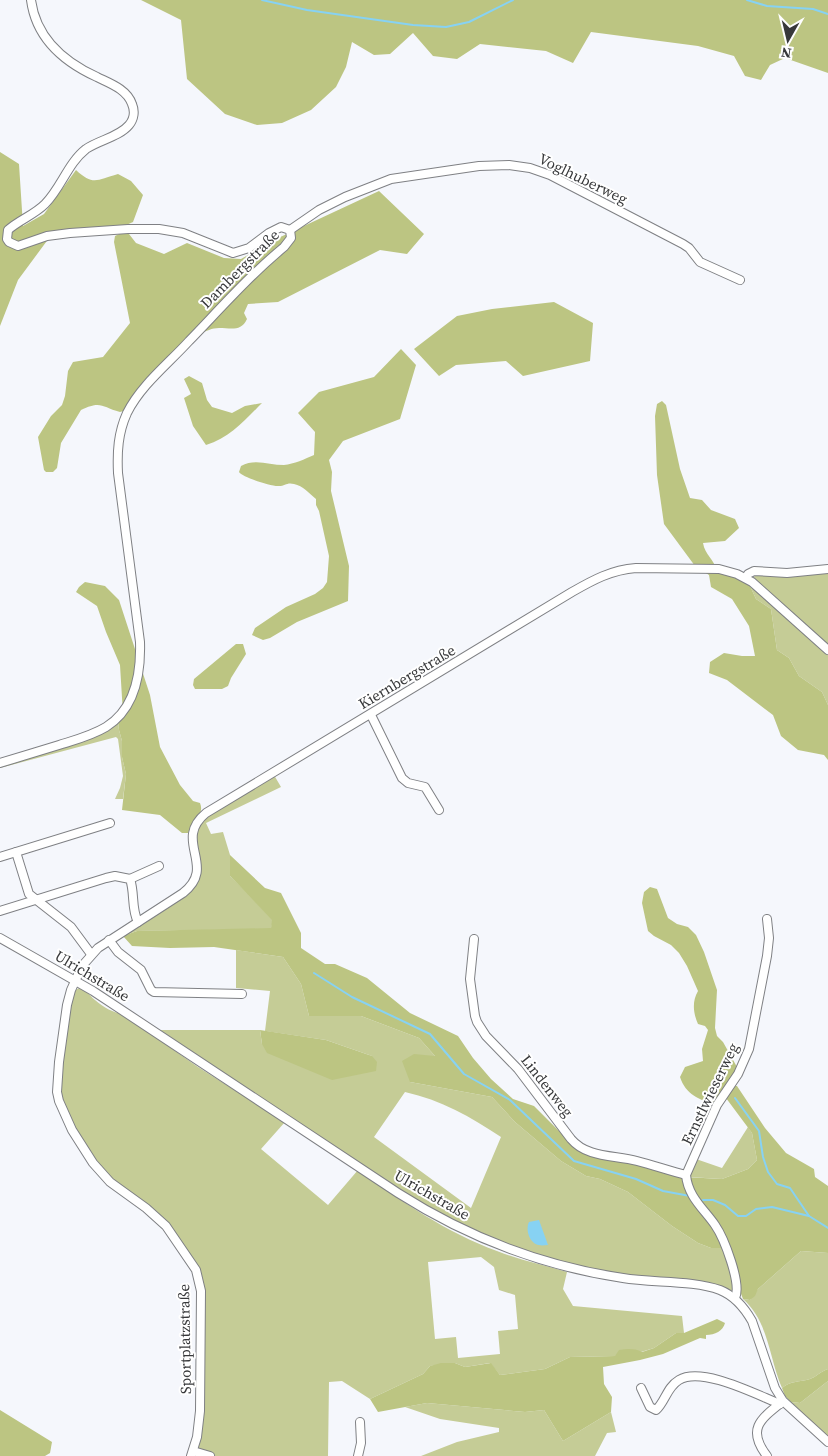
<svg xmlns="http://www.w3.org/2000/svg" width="828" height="1456" viewBox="0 0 828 1456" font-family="'Source Serif 4',serif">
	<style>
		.green { fill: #c5cc96; fill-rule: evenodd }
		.forest { fill: #bcc582 }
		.water { fill: #87d2f3 }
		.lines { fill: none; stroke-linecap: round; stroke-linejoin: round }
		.stream { stroke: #87d2f3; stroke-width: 2 }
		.minor-casing { stroke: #7f8084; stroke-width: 10 }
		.minor { stroke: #fff; stroke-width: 8 }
		.labels { text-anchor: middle; stroke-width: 4; stroke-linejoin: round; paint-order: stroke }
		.street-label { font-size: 15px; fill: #37383a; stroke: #fff }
	</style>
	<rect width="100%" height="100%" fill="#f5f7fc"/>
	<g class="green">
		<polygon points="828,571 828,648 754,578 755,574"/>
		<polygon points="729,575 746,581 816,645 828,653 828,705 822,692 799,676 789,658 777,650 771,609 756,599 750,586"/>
		<polygon points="118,721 119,730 122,741 122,757 126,774 123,799 115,799 120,788 123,776 118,739 116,737 0,768 0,766"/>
		<path d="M274,775L281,787L206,823L211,834L223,832L230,855V876L273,920L271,929L137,931L123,936C143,923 174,906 191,891C196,886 200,878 200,870C199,848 188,840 204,819Z"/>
		<path d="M236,950L283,957L301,984L309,1016H361L419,1038L435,1056L410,1082L492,1097L515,1122L561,1161L586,1176L600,1179L628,1192L672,1226L698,1243L711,1248H722L740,1280V1291H733L711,1285L614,1274L549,1259L492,1240L419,1203L160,1030H260L262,1044L372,1056L326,1040L265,1031L270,991L236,988ZM405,1092C441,1100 471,1117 501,1137L471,1208L374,1137Z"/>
		<path d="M79,988C87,990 89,995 95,1000C104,1008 113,1012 124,1015L198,1067L285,1122L261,1149L328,1205L358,1170C401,1201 447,1233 497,1251C520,1260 544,1265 567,1272L563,1289L573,1306L682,1316L684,1333H676L654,1348L641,1352L615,1356L570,1357L545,1369L500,1375L490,1363L465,1367L455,1363L430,1366L423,1374L370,1399L342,1381L329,1382L328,1456H195L198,1455L199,1452L197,1448L204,1301L186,1249L180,1240L167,1223L103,1171L73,1129L61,1096V1068L66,1019L74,991ZM481,1257L494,1267L499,1290L515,1295L518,1329L498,1331L500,1354L458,1358L456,1337L435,1339L428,1262Z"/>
		<polygon points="748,1127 752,1133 757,1160 748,1169 722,1179 688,1177 696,1159 722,1168"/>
		<path d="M801,1251L828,1253V1369C821,1371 816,1377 810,1379C800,1382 790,1381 782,1388C769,1358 769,1322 743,1299L750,1300L758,1289Z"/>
		<polygon points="828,1381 828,1438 812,1424 791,1402 800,1403"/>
		<polygon points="427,1403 525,1412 544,1410 563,1441 611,1412 616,1432 607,1433 595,1456 421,1456 457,1442 499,1432 499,1428 440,1419 405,1407"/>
	</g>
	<g class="forest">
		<polygon points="141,0 828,0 828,73 785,58 770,65 761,80 745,76 734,56 698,46 591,32 573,63 546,51 480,44 457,59 433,56 413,33 390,54 374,55 352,42 346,67 336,87 311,110 282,123 257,125 225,114 187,79 181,20"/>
		<path d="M0,152L19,164L23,226L44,214L76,170C93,186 97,180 118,174L131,181L143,195L133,222L124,226L52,234L18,280L0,326Z"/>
		<path d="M379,191L424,234L407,254L380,250L278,302L248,304L244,313L247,319C241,332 231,328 219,328C212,328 206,331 200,334L127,410L120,412C102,407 101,400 81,410L61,443L57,468L53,472H46L44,470L38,437L51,416L62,405L65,396L68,371L73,362L103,357L130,323L114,242L115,236L121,233L129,234L136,243L164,254L187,243L224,258L241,259L276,239Z"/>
		<polygon points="554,302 593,323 590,361 523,376 506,361 456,365 439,376 414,349 457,316 492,309"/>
		<path d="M401,349L416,365L400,419L343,441L329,460L332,472L331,491L349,566L348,601L297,622L270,638L263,640L252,635L255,628L286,607L315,594L323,588L327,582L329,556L319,511L316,505V499C309,493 303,486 294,484C287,482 285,486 279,486C272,487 242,477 239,472L241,466C255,458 269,465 284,465C294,464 305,459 314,455L315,432L298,413L319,392L374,377Z"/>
		<path d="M189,376L202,383L207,400L212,407L232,413L245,406L262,403C245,420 230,438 206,445L193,426L184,398L191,394L184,379Z"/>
		<path d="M662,401L666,405L680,469L690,498L702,500L711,510L735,519L739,528L725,541L703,543C705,555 714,559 717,571L741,580L750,586L756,599L771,609L777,650L789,658L799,676L822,692L828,705V760L824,755L798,750L781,736L773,715L727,680L709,673L710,662L724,653L742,656H755L749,626L732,599L711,587L709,575L695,566L664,524L657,475L655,416L657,404Z"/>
		<path d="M85,582L105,586L119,600L150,695L160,747L180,785L193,801L200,803C205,815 192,823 188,833H182L160,815L122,810L126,774L122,757V741L119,730L118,721L123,714L120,665L106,632L97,606L76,592L79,587Z"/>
		<polygon points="236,644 243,644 246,654 231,678 228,686 222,689 195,689 193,685 194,679"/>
		<path d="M230,855L265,888L281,893L301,933V948L325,964H335L367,978L410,1013L458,1036L473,1058L491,1079L513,1099L534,1106L568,1140L620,1159L684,1177L722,1179L748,1169L757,1160L752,1133L726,1098L732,1086H737L765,1128L786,1153L814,1169L815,1177L828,1186V1253L801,1251L758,1289L755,1296L750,1300L743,1299L740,1291V1280C728,1270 730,1261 722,1248H711L698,1243L672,1226L628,1192L600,1179L586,1176L561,1161L515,1122L492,1097L410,1082L402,1061L414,1054L435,1056L419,1038L361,1016H309L301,984L283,957L214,947L170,948L132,946L123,936L137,931L271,928L272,920L230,876Z"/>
		<path d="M650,887L657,889L668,918L677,924L688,927L696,935L704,952L717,990L715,1028L717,1036L723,1042L737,1067L736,1071L715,1105C699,1099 686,1095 680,1077L685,1067L703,1061L702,1049L708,1030L705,1026L698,1024C693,1013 692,1001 698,991L687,966L679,953L671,945L654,936L648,931L642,903L644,892Z"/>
		<polygon points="260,1030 326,1040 372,1056 377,1062 376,1071 332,1080 267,1053 262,1044"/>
		<path d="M717,1319L725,1323C723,1331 715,1335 706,1335V1339L700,1338L663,1354L640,1360L603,1367L604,1384L612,1397L611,1412L563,1441L544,1410L525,1412L427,1403L378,1412L370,1399L423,1374L430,1366L441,1363H455L465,1367L491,1363L500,1375L545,1369L570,1357L615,1356L619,1350C627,1349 634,1348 642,1352L654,1348L676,1333H684Z"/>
		<path d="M828,1369V1381L800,1403L791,1402L785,1396L782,1388C790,1381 800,1382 810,1379C816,1377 821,1371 828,1369Z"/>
		<polygon points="0,1410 52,1442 50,1453 45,1456 0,1456"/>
	</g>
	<path class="water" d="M539,1220L548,1245C545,1245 542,1246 539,1245C530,1244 525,1230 529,1222Z"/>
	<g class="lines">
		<g class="stream">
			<polyline points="262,0 307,10 413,25 446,27 469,22 513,0"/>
			<polyline points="747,0 767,6 813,9 828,14"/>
			<polyline points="314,973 352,997 430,1034 464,1074 510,1100 574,1161 636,1179 663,1191 690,1196"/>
			<polyline points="735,1098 759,1131 763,1157 768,1172 777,1184 790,1188 809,1216 828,1228"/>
			<polyline points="703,1200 713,1200 725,1205 738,1216 746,1216 756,1209 772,1207 809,1216"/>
		</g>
		<g class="minor-casing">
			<g id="minor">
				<polyline points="290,230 319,210 345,197 391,179 479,166 509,165 530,168 550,175 683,244 689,248 700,262 740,280"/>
				<polyline points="746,578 748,574 754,571 787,573 828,569"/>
				<polyline points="371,715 402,778 408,783 425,787 439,810"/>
				<path d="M0,763C20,757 39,751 59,745C75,740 91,736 106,727C135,709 141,673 140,642L118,473C117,452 118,433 127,413C141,385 168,364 189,341C220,309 249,276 284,247L291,238L290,230L281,227L269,233L249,248L233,253L183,233L159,229H128L70,233L47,236L18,246L9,242L7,239L8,230C19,220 34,215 45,204C61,188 68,163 86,149C99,140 119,137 129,125C134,119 135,111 132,104C127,89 109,83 97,77C64,62 36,38 31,0"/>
				<polyline points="16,852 29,894 71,927 91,954"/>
				<polyline points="0,857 110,823"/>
				<polyline points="130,879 159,866"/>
				<path d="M0,911L106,878L115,876L130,879C135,893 131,909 138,922"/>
				<path d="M0,938L93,991L398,1193C467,1237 542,1266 623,1278C652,1283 693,1280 720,1290C735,1296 744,1307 752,1321L775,1388L783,1401L828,1442"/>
				<path d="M474,939L470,979L475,1016L477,1022L486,1036L518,1069L571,1139C587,1158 614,1155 637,1161C653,1165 670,1171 686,1175"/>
				<polyline points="109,940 118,952 141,970 151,990 154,992 242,994"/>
				<path d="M735,1298C742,1284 724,1238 715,1225C704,1209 688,1197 686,1175L717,1105L738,1074L749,1049L767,956L769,938L767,919"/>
				<path d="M641,1388L650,1407L656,1410C665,1402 667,1387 679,1380C702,1366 757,1395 780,1404"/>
				<polyline points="193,1451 210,1456"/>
				<path d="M191,1456L197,1437L200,1411L201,1291L196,1270L166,1226L146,1208L110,1182L93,1163L72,1130L59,1101L57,1092L59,1062L67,1005L71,990L82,966L98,948L183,893C218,866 172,841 206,813L572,592C593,580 611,570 636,568L719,569L737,574L752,582L828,650"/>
				<polyline points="358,1456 361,1443 360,1422"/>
				<path d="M767,1456C747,1430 759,1420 782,1402"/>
			</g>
		</g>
		<use href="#minor" class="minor"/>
	</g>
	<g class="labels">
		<g class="street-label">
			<text transform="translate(583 179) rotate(26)" y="5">Voglhuberweg</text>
			<text transform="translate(240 269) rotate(-45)" y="5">Dambergstraße</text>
			<text transform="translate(407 677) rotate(-31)" y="5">Kiernbergstraße</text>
			<text transform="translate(92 976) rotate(31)" y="5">Ulrichstraße</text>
			<text transform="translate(547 1086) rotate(52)" y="5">Lindenweg</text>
			<text transform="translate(710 1094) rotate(-64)" y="5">Ernstlwieserweg</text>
			<text transform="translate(432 1195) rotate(30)" y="5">Ulrichstraße</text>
			<text transform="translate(185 1339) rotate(-91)" y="5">Sportplatzstraße</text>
		</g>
	</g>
	<g transform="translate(788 40) rotate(188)" stroke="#ffffff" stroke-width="4" paint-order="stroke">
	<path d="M0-4L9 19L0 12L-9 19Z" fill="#37383a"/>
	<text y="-8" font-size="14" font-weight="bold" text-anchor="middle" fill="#37383a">N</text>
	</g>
</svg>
